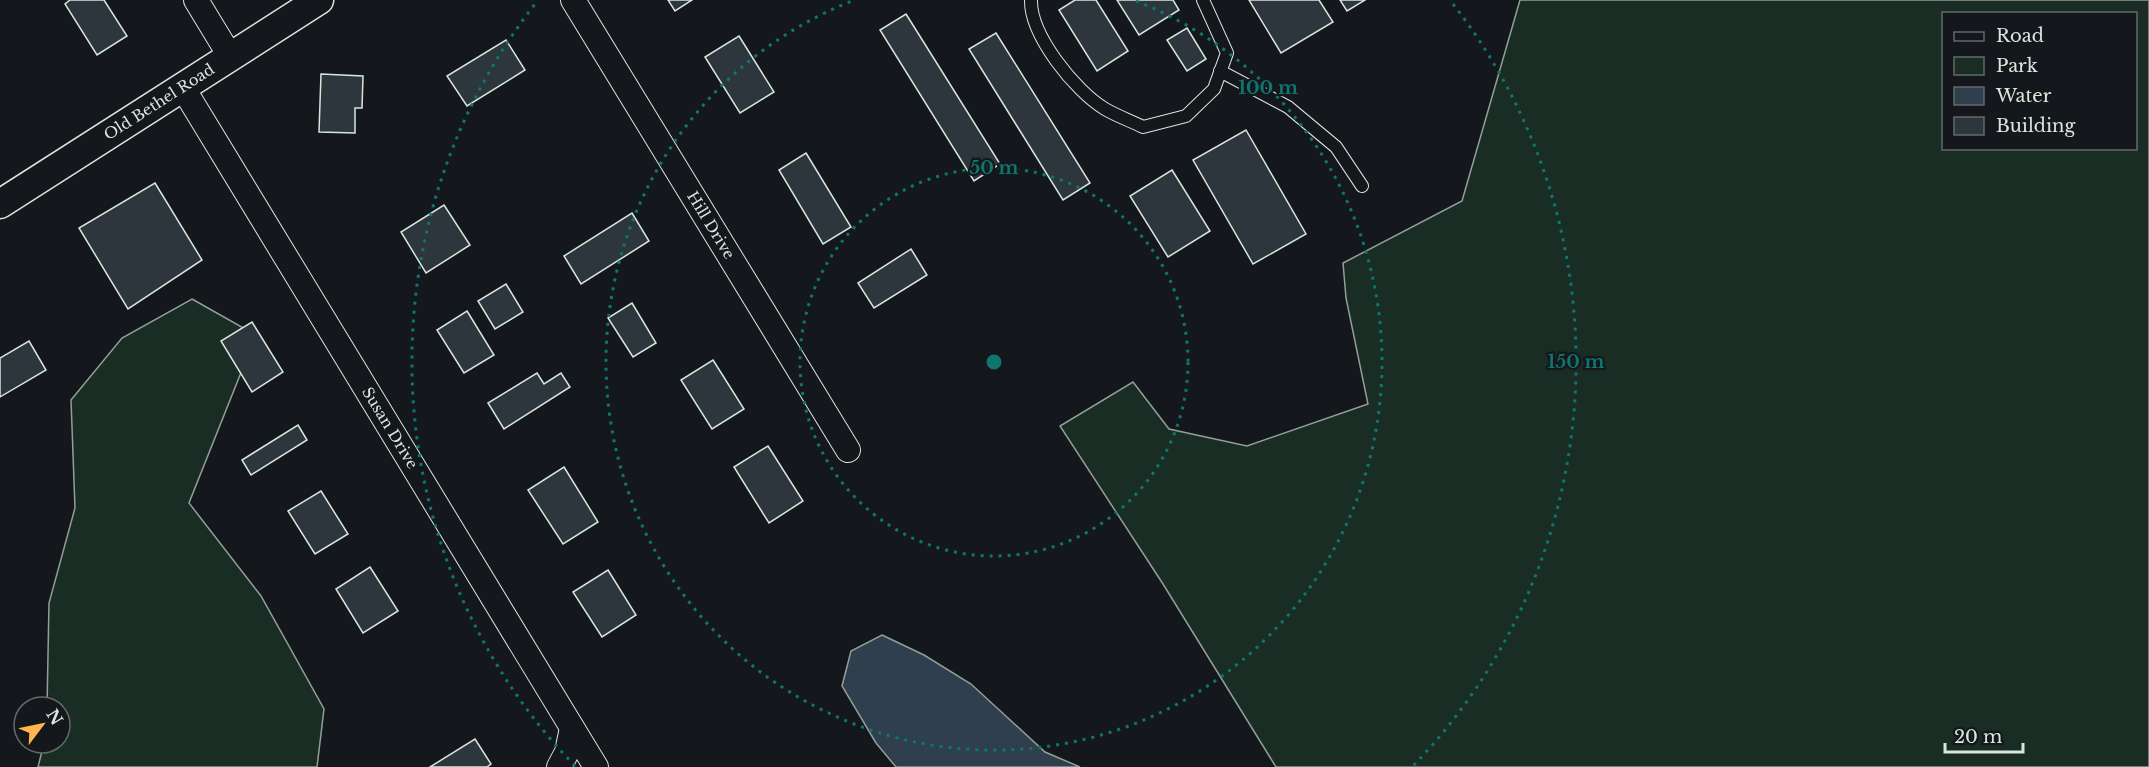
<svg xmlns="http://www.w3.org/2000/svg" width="2149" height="767" viewBox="0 0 2149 767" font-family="'Libre Baskerville',serif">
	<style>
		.green { fill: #1a2d24; stroke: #939e99; stroke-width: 1.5; fill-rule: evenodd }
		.water { fill: #2f3f4d; stroke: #939e99; stroke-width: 1.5 }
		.building { fill: #2c363c; stroke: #d8e6dc; stroke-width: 1.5 }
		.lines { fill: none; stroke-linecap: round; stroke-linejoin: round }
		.service-casing { stroke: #d8e6dc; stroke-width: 14 }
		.minor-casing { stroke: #d8e6dc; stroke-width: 26 }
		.tertiary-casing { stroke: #d8e6dc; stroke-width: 31 }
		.service { stroke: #14181c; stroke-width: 12 }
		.minor { stroke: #14181c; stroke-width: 24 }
		.tertiary { stroke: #14181c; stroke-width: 28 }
		.ring { fill: none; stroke: #0f766e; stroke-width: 3; stroke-dasharray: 3 6 }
		.labels { text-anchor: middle; stroke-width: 4.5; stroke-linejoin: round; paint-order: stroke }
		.street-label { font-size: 15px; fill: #d8e6dc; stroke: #14181c }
		.centre { fill: #0f766e; stroke: #14181c; stroke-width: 3 }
		.ring-label { font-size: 18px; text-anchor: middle; font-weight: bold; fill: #0f766e; stroke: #14181c; stroke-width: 4.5; stroke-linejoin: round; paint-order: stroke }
	</style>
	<rect width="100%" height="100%" fill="#14181c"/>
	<g class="green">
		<path d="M1520,0H2149V767H1276L1163,584L1060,426L1133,382L1169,429L1247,446L1368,404L1346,298L1343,263L1462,201ZM1944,14H2136V148H1944Z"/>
		<polygon points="192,299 256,335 189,503 261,596 324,709 317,767 38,767 44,743 60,743 60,707 47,707 49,603 75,508 71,400 122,338"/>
	</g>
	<polygon class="water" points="882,635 924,655 971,684 1045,752 1080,767 896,767 876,743 842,686 851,651"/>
	<g class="building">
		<polygon points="70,0 104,0 127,36 97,55 65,4"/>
		<polygon points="668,0 692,0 675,11"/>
		<polygon points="1075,0 1096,0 1128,51 1097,71 1059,10"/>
		<polygon points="1117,0 1173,0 1179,10 1139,35"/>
		<polygon points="1249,0 1319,0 1333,22 1281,53"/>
		<polygon points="1340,0 1365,0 1347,11"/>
		<polygon points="906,14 1000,164 974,181 880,30"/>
		<polygon points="1187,28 1206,59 1187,71 1167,40"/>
		<polygon points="996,33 1090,183 1063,200 969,49"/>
		<polygon points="739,36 774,92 740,113 705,57"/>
		<polygon points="506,40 525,70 467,106 447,76"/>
		<polygon points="321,74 363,76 362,108 355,108 355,133 319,132"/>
		<polygon points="1246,130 1306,234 1253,264 1193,160"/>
		<polygon points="806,153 851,227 823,244 779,170"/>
		<polygon points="1172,170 1210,231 1168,257 1130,196"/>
		<polygon points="155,183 202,260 128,309 79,228"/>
		<polygon points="444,205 470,245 426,273 401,232"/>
		<polygon points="632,213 649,241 581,284 564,256"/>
		<polygon points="911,249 927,275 874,308 858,283"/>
		<polygon points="506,284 523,312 495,329 478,301"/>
		<polygon points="632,303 656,343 633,357 608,318"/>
		<polygon points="467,311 494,355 464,373 437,330"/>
		<polygon points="252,322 283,372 252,392 221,341"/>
		<polygon points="29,341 46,370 0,397 0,358"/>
		<polygon points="713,360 744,409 712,429 681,380"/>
		<polygon points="537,373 544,384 561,373 570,387 504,429 488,403"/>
		<polygon points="298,425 307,440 251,475 242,460"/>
		<polygon points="768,446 803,501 769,523 734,467"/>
		<polygon points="564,467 598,522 563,544 528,490"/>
		<polygon points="321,491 348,534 315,554 288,511"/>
		<polygon points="370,567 398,611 363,633 336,589"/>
		<polygon points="608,570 636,615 602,637 573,592"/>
		<polygon points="475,739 491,764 487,767 430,767"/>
	</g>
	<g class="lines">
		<g class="service-casing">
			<g id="service">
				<path d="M1031,0C1030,35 1075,91 1105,109C1117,116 1131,121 1143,127L1186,116L1214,89L1227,53L1203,0"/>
				<polyline points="1220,71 1288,107 1336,147 1362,186"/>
			</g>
		</g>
		<g class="minor-casing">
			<g id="minor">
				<polyline points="196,0 230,56"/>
				<path id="s1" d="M573,0L848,450"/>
				<path id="s2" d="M183,88L596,767"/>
				<polyline points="559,767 567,752 572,728"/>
			</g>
		</g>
		<g class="tertiary-casing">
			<g id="tertiary">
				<path id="s3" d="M0,204L319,0"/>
			</g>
		</g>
		<use href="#service" class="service"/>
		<use href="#minor" class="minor"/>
		<use href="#tertiary" class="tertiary"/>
	</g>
	<g class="ring">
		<circle cx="994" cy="362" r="194"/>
		<path d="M1136 1A388 388 0 1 1 852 1"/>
		<path d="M575 766A582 582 0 0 1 535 4M1453 4A582 582 0 0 1 1413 766"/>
	</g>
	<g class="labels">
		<g class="street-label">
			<text dy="5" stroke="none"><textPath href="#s3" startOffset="189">Old Bethel Road</textPath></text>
			<text dy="5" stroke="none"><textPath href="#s1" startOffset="264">Hill Drive</textPath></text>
			<text dy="5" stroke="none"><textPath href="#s2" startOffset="398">Susan Drive</textPath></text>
		</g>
	</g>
	<circle cx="994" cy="362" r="9" class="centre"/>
	<g class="ring-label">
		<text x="1268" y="94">100 m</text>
		<text x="994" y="174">50 m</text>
		<text x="1576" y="368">150 m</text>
	</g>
	<rect x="1942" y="12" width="195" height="138" fill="#14181c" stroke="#626a69" stroke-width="1.5"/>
	<rect x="1954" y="32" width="30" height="9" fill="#14181c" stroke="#626a69" stroke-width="1.5"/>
	<text x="1996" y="42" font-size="18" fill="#d8e6dc">Road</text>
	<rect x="1954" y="57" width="30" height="18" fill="#1a2d24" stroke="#626a69" stroke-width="1.5"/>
	<text x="1996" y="72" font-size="18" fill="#d8e6dc">Park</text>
	<rect x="1954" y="87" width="30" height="18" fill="#2f3f4d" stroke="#626a69" stroke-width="1.5"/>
	<text x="1996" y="102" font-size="18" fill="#d8e6dc">Water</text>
	<rect x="1954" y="117" width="30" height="18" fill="#2c363c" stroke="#626a69" stroke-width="1.5"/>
	<text x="1996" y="132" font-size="18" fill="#d8e6dc">Building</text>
	<g transform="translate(42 725) rotate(58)"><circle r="28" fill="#14181c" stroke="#626a69" stroke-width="1.5"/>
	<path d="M0-4.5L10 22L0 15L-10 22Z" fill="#ffb74d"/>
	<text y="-9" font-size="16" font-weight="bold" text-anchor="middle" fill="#d8e6dc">N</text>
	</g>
	<path d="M1945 743v9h78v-9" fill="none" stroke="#d8e6dc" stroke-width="3"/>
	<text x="1954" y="743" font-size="18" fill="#d8e6dc" stroke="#14181c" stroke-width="4.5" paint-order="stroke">20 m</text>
</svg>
